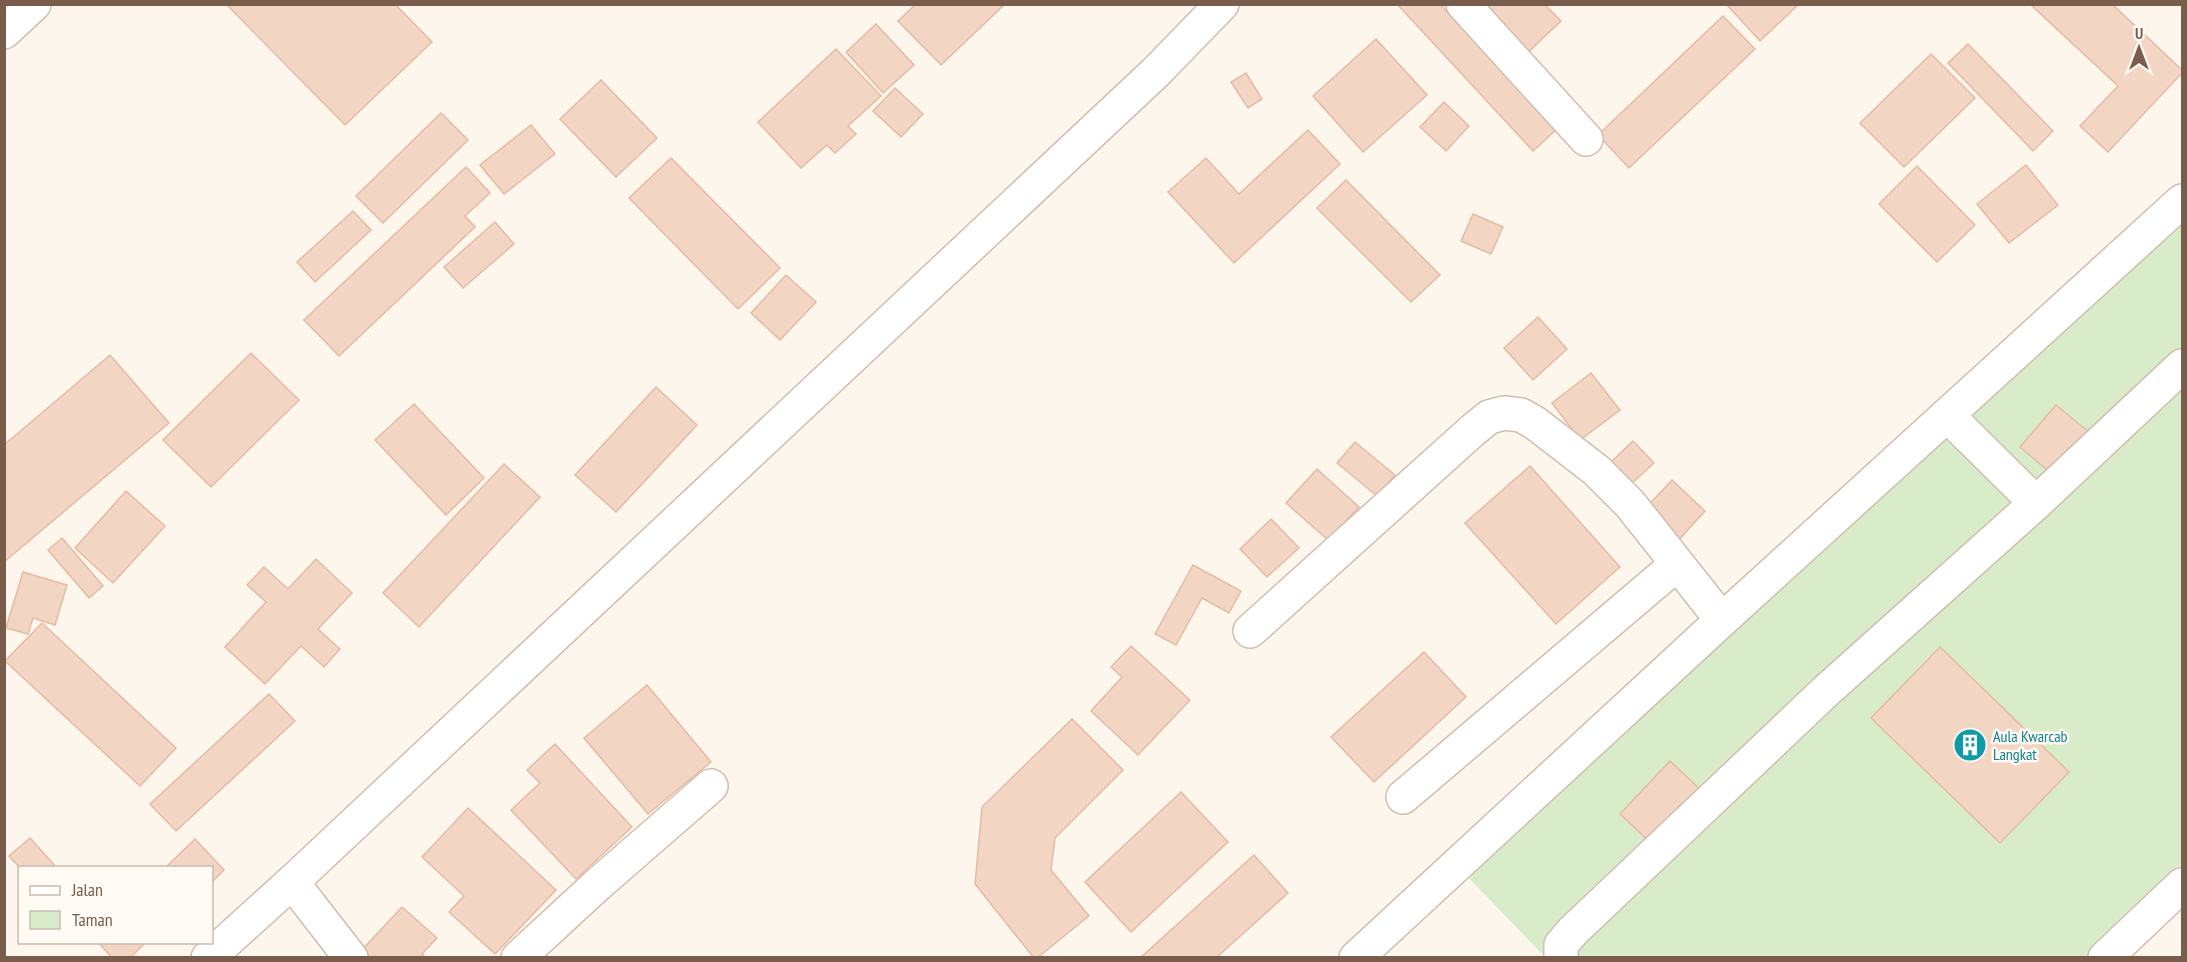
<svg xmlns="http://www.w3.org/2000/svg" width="2187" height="962" viewBox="0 0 2187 962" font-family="'PT Sans Narrow',sans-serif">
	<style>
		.green { fill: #d8ecc9 }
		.building { fill: #f3d5c3; stroke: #e6bba3; stroke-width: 1.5 }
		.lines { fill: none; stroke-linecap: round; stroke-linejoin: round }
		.minor-casing { stroke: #d1beb0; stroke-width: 36 }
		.minor { stroke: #fff; stroke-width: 33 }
		.labels { text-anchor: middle; stroke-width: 5; stroke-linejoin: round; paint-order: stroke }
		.culture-label { font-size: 16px; fill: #0d838f; stroke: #fffaf3; text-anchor: start }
	</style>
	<rect width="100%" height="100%" fill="#fdf6ec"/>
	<polygon class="green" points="2182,214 2182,904 2125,957 1545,957 1464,873"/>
	<g class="building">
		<polygon points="226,4 395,4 432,42 345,125"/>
		<polygon points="916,4 1005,4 941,65 898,21"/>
		<polygon points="1397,4 1440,4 1556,130 1533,151"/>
		<polygon points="1469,4 1544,4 1561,21 1521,59"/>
		<polygon points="1726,4 1799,4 1760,41"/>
		<polygon points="2030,4 2112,4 2182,70 2182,73 2108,152 2080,126 2118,86"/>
		<polygon points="1723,16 1755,49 1629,168 1598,135"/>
		<polygon points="876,24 914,65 883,93 846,52"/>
		<polygon points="1376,39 1427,95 1363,152 1313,96"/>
		<polygon points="1968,44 2053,131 2033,151 1948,63"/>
		<polygon points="836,49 881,96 848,126 856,134 835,153 827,145 801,168 758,122"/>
		<polygon points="1931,54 1975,98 1904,167 1860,123"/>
		<polygon points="1246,73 1262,99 1248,108 1231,82"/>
		<polygon points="601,80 657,138 616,177 560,119"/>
		<polygon points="895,88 923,114 901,137 873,111"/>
		<polygon points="1444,102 1469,126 1446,151 1420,127"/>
		<polygon points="441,113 468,140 383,223 356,196"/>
		<polygon points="531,125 555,154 504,194 480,165"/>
		<polygon points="1308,130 1340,164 1234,263 1168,192 1206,158 1239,194"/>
		<polygon points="671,158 780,268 738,309 629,198"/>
		<polygon points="2026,165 2058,205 2009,243 1977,204"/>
		<polygon points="1917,166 1975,225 1937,262 1879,204"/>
		<polygon points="466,167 490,193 465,216 475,227 339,356 304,320"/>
		<polygon points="1346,180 1440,275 1411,302 1317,208"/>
		<polygon points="353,211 371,230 315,282 297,262"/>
		<polygon points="1473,214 1503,227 1491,254 1461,241"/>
		<polygon points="495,222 514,244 463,288 444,267"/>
		<polygon points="786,275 816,302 780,340 751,313"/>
		<polygon points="1538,317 1567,349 1533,380 1504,348"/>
		<polygon points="251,353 299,400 211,487 163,440"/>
		<polygon points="110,355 169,423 4,562 4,445"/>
		<polygon points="1591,373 1620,410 1580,440 1552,403"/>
		<polygon points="656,387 697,425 616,512 575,475"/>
		<polygon points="414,404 484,478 446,515 375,440"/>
		<polygon points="2056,405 2090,433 2053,475 2020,447"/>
		<polygon points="1633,441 1654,463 1630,485 1609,464"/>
		<polygon points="1355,442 1395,475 1377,496 1337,463"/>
		<polygon points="504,464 540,497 419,627 383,593"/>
		<polygon points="1530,466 1620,567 1556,624 1465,523"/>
		<polygon points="1317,469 1359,507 1328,540 1286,503"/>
		<polygon points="1672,480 1705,511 1676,543 1642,512"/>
		<polygon points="126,491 165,526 113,583 75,548"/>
		<polygon points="1271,519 1299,548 1267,577 1240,549"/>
		<polygon points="62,538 103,586 89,598 48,550"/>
		<polygon points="316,559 352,593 318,629 340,649 324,667 301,646 265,684 225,647 266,602 247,585 264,567 288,589"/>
		<polygon points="1193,565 1241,591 1229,613 1202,598 1176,645 1155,634"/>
		<polygon points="23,572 67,585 55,625 33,618 28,634 6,628"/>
		<polygon points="42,623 176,748 140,786 5,661"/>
		<polygon points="1131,646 1190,700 1138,755 1091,711 1122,677 1111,667"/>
		<polygon points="1940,647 2069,772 2000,843 1871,718"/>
		<polygon points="1424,652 1466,697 1374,782 1331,737"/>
		<polygon points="647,685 711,762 648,814 584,738"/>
		<polygon points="269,694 295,721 176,831 150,804"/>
		<polygon points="1072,719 1123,770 1055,838 1051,870 1089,916 1037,958 1034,958 975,884 982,807"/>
		<polygon points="555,744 632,827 576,879 511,810 540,783 527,770"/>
		<polygon points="1670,761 1703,792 1653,845 1620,814"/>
		<polygon points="1181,792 1228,842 1131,932 1085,882"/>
		<polygon points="468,808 556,890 495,954 449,912 464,896 422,857"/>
		<polygon points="30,838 57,868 20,868 9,856"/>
		<polygon points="195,839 224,870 212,882 212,868 165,868"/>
		<polygon points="1254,855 1288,893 1216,958 1140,958"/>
		<polygon points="402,907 437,938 422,954 426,958 366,958 360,952"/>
		<polygon points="98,942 146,942 130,958 112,958"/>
	</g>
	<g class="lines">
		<g class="minor-casing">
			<g id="minor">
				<polyline points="1463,4 1586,139"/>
				<polyline points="4,32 34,4"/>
				<polyline points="1947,415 2036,503"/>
				<polyline points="1250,631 1473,430 1489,417 1504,413 1521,415 1535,423 1596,470 1630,504 1722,620"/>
				<polyline points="1403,797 1677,564"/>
				<polyline points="292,882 351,958"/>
				<polyline points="208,958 292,882 1156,72 1222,4"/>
				<polyline points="518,958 596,886 711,786"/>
				<polyline points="1356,958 1722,620 2182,201"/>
				<polyline points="1561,958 1561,945 1573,931 1826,691 2036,503 2182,366"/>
				<polyline points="2105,958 2182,885"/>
			</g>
		</g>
		<use href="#minor" class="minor"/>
	</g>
	<defs>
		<g id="building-disc" transform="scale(1.725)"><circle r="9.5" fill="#0f9aa8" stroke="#fffaf3"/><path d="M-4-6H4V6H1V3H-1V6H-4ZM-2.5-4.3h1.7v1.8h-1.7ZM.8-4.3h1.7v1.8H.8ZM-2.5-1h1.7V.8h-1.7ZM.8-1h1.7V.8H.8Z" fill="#fff"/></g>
	</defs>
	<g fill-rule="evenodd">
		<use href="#building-disc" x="1970" y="745"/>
	</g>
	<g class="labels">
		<g class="culture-label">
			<text x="1993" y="742">Aula Kwarcab<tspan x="1993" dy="18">Langkat</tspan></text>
		</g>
	</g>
	<rect width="2187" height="962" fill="none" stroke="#7a5c4d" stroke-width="12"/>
	<rect x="18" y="866" width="195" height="78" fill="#fffaf3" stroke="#cabbb1" stroke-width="1.5"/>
	<rect x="30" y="886" width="30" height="9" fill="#ffffff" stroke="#cabbb1" stroke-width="1.5"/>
	<text x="72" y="896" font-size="18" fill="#7a5c4d">Jalan</text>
	<rect x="30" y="911" width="30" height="18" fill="#d8ecc9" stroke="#cabbb1" stroke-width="1.5"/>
	<text x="72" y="926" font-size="18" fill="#7a5c4d">Taman</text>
	<g transform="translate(2139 48)" stroke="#fffaf3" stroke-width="4.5" paint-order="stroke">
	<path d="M0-4.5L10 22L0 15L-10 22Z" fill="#7a5c4d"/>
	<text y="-9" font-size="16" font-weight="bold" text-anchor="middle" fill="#7a5c4d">U</text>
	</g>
</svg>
